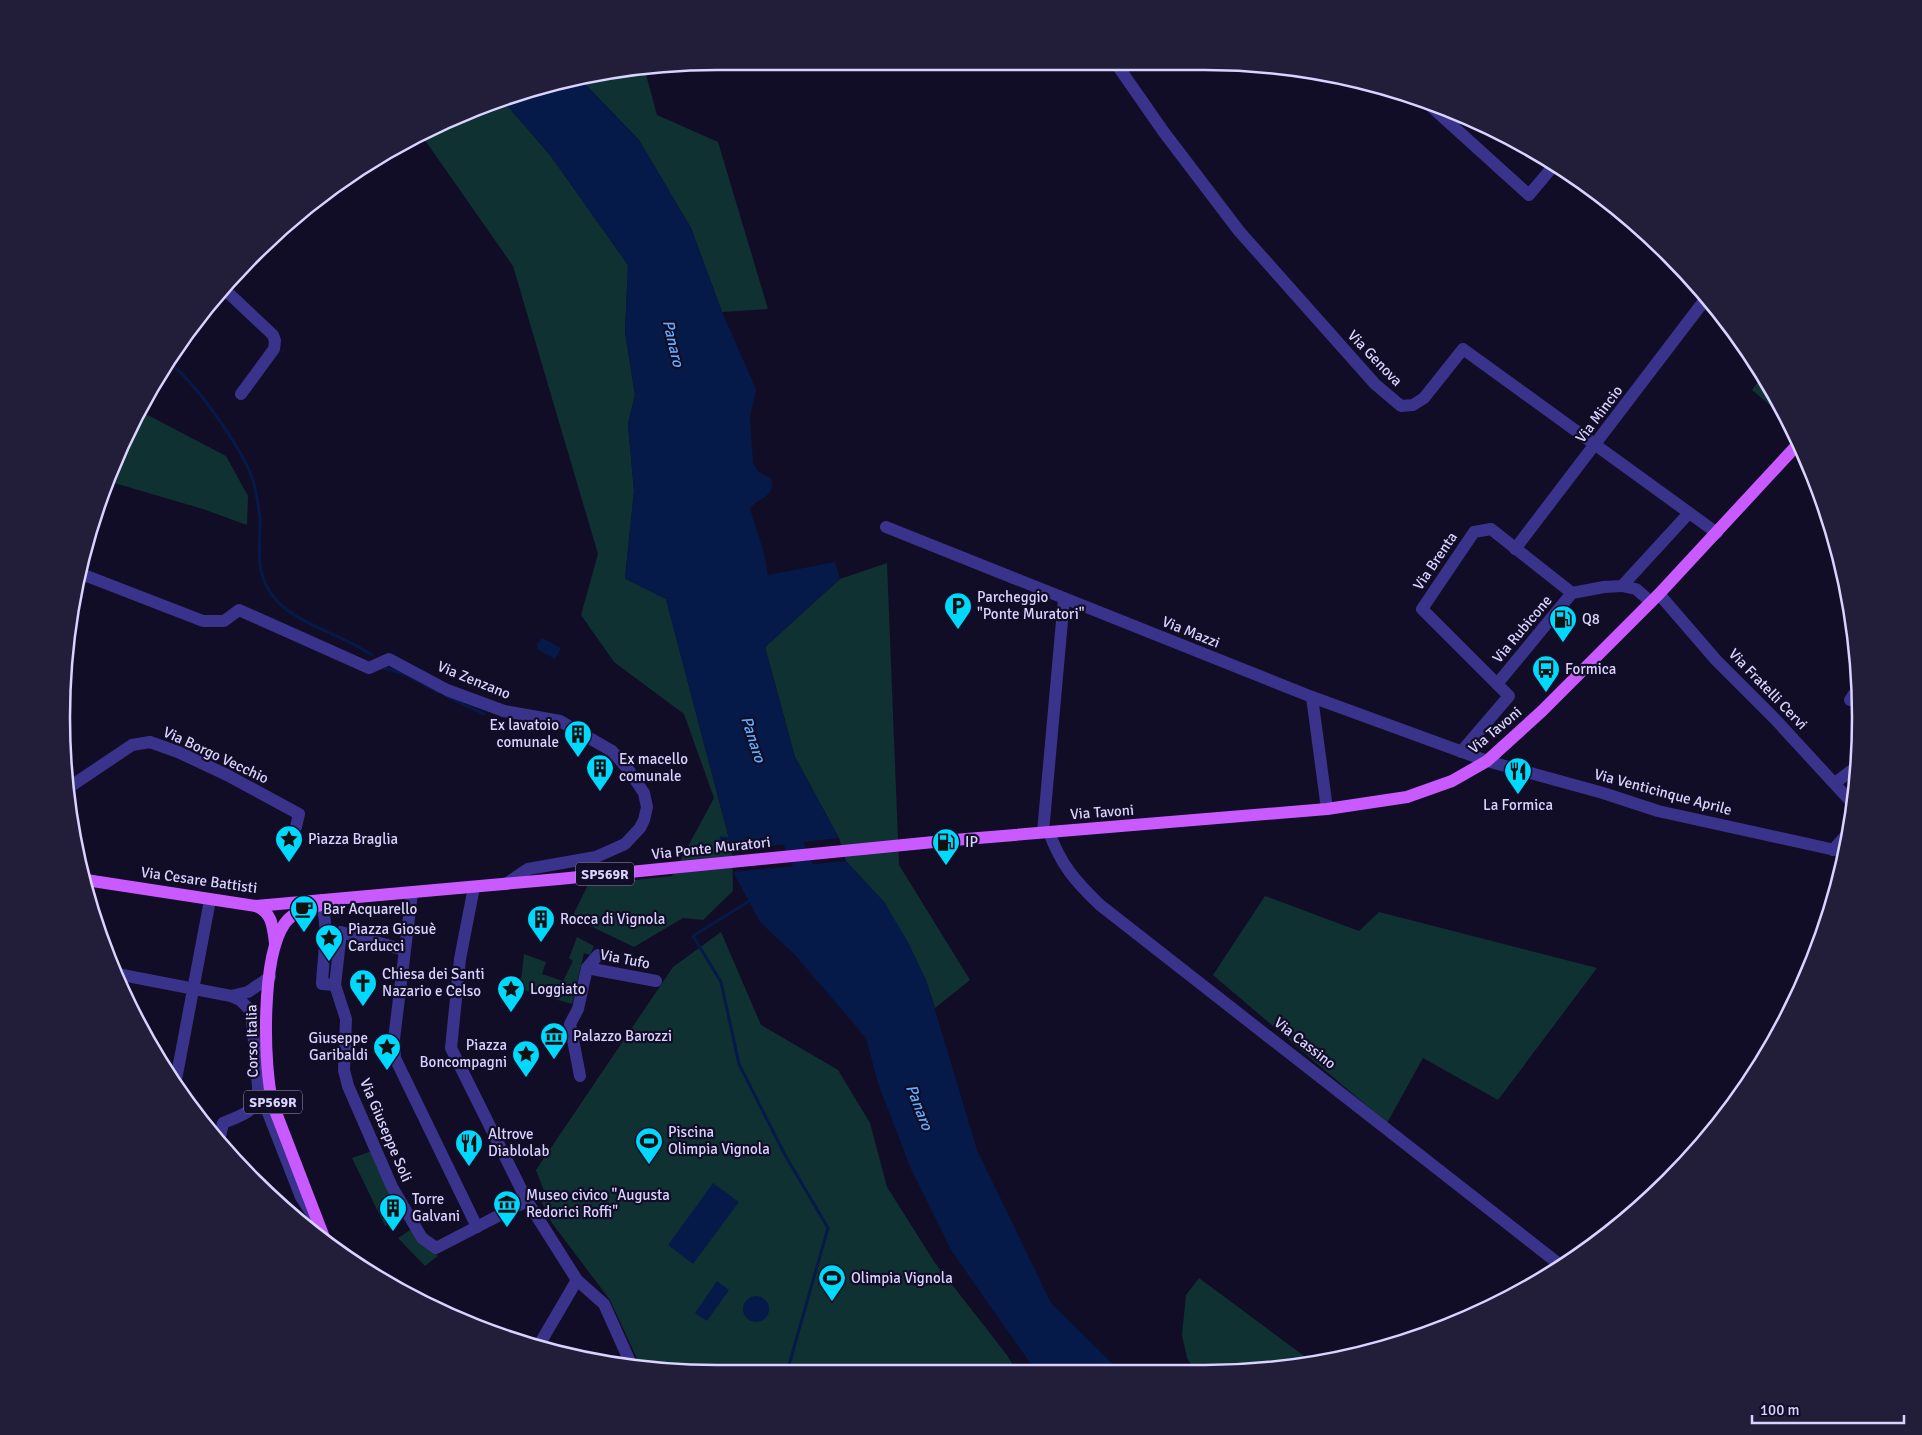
<svg xmlns="http://www.w3.org/2000/svg" width="1922" height="1435" viewBox="0 0 1922 1435" font-family="Signika,sans-serif">
	<style>
		.green { fill: #0f3132 }
		.water { fill: #051a48 }
		.lines { fill: none; stroke-linecap: round; stroke-linejoin: round }
		.stream { stroke: #051a48; stroke-width: 3 }
		.river { stroke: #051a48; stroke-width: 19 }
		.minor { stroke: #3a338b; stroke-width: 12 }
		.major { stroke: #c95aff; stroke-width: 12 }
		.labels { text-anchor: middle; stroke-width: 4.5; stroke-linejoin: round; paint-order: stroke }
		.shield { fill: #120d27; stroke: #9e98be; stroke-width: 1 }
		.shield-label { font-size: 14px; font-weight: bold; fill: #dad3ff }
		.street-label { font-size: 15px; fill: #dad3ff; stroke: #120d27 }
		.poi-label { font-size: 15px; fill: #dad3ff; stroke: #120d27; text-anchor: start }
		.water-label { font-size: 16px; font-style: italic; fill: #61aeff; stroke: #120d27 }
		.rim { fill: none; stroke: #dad3ff; stroke-width: 2.5 }
	</style>
	<rect width="100%" height="100%" fill="#120d27"/>
	<g class="green">
		<polygon points="645,71 657,115 718,142 768,309 722,312 691,228 639,140 580,79"/>
		<polygon points="504,102 550,155 628,265 625,332 635,395 628,424 634,491 625,578 666,599 732,850 733,891 703,920 683,918 634,947 572,917 588,885 672,876 714,798 684,714 614,662 581,615 598,554 513,266 422,136"/>
		<polygon points="1762,377 1789,421 1752,390"/>
		<polygon points="140,411 226,456 248,496 247,525 203,509 111,482 129,427"/>
		<polygon points="887,563 899,865 970,980 935,1008 926,980 884,902 846,861 839,838 795,757 765,647 840,579"/>
		<polygon points="1265,896 1359,931 1379,912 1597,968 1498,1100 1423,1058 1387,1123 1213,975"/>
		<polygon points="721,932 761,1025 838,1070 870,1123 887,1187 935,1263 1007,1355 1016,1370 674,1372 640,1365 610,1300 552,1223 540,1199 544,1191 536,1170 673,967"/>
		<polygon points="577,937 594,946 590,955 584,953 572,1004 520,989 524,954 546,962 542,974 563,981 573,961 569,958"/>
		<polygon points="372,1151 405,1216 385,1226 352,1158"/>
		<polygon points="412,1229 438,1256 425,1266 398,1238"/>
		<polygon points="1199,1278 1312,1362 1290,1368 1194,1369 1187,1358 1182,1335 1186,1295"/>
	</g>
	<g class="water">
		<path d="M580,79L639,140L691,228L722,312L756,389L750,417L753,464L758,471L771,479C776,498 758,497 750,509L764,553L768,575L835,562L840,579L765,647L795,757L839,838L732,850L666,599L625,579L634,491L628,424L635,395L625,332L628,265L550,155L504,102L547,84Z"/>
		<polygon points="542,638 561,648 555,659 537,649 538,646 536,645"/>
		<polygon points="846,861 884,902 908,942 926,980 977,1150 1051,1303 1118,1369 1035,1370 951,1250 910,1167 878,1083 866,1038 796,956 760,922 733,872"/>
		<polygon points="713,1183 739,1202 693,1264 668,1245"/>
		<polygon points="717,1281 729,1290 707,1321 695,1313"/>
		<circle cx="756" cy="1309" r="13"/>
	</g>
	<g class="lines">
		<g class="stream">
			<path d="M171,364C197,385 249,456 255,488C257,499 260,512 260,522C260,553 254,575 277,601C298,624 345,636 372,655"/>
			<polyline points="384,668 405,674 438,692"/>
			<polyline points="446,696 484,714"/>
			<polyline points="721,838 733,839"/>
			<polyline points="751,900 693,936 721,982 739,1064 785,1155 828,1228 787,1372"/>
		</g>
		<polyline class="river" points="783,819 804,868 815,887"/>
		<g class="minor">
			<polyline points="1115,62 1163,131 1239,231 1375,384 1401,406 1413,405 1424,398 1463,349 1717,533"/>
			<polyline points="1424,100 1529,195 1555,164"/>
			<polyline points="222,287 273,335 275,341 274,349 241,394"/>
			<polyline points="886,527 1312,697 1487,761 1603,793 1658,811 1844,852"/>
			<polyline points="1515,549 1707,297"/>
			<polyline points="79,573 203,621 224,621 239,610 369,668 389,659 447,690 504,711 560,721 612,751 628,769 644,793 647,807 644,820 640,828 625,844 596,857 528,869 506,884"/>
			<polyline points="1622,586 1636,589 1651,602"/>
			<polyline points="1659,594 1716,660 1775,719 1855,806"/>
			<polyline points="1497,684 1422,609 1474,532 1491,529 1572,593"/>
			<polyline points="1312,697 1327,809"/>
			<polyline points="1850,700 1859,687"/>
			<polyline points="1461,752 1509,696 1497,684 1572,593 1604,587 1622,586 1689,513"/>
			<polyline points="1835,783 1856,767"/>
			<polyline points="68,788 132,745 150,742 178,752 227,775 299,814 296,827"/>
			<polyline points="1043,832 1064,599"/>
			<path d="M1049,832C1061,865 1075,881 1100,905L1559,1264"/>
			<polyline points="1833,850 1848,833"/>
			<polyline points="474,887 460,959 451,1048 527,1201 577,1280 604,1304 631,1364"/>
			<polyline points="412,893 394,1039 395,1058 477,1227"/>
			<path d="M322,905C329,930 323,958 322,984L335,985L341,932L404,950"/>
			<polyline points="587,968 656,981"/>
			<polyline points="117,974 231,996 248,992 270,977"/>
			<polyline points="335,985 346,1019 344,1070 348,1086 392,1187 422,1238 436,1248 527,1201"/>
			<polyline points="231,996 240,1000 249,1009 252,1020 258,1087 301,1197 312,1214"/>
			<polyline points="580,1076 570,1024 578,1009 587,968 598,955"/>
			<polyline points="175,1085 210,900"/>
			<path d="M219,1141L223,1123C243,1114 256,1114 258,1090"/>
			<polyline points="539,1345 577,1280"/>
		</g>
		<g class="major">
			<polyline points="86,880 256,906 559,879 954,840 1327,809 1407,797 1452,781 1487,761 1542,711 1659,594 1799,443"/>
			<path d="M322,905C308,908 294,911 285,923C261,957 263,1066 273,1105L325,1240"/>
			<path d="M256,906C272,912 273,927 275,943"/>
		</g>
	</g>
	<defs>
		<g id="parking-pin" transform="scale(1.4375)"><path d="M0 17L-7.5 6A9.5 9.5 0 1 1 7.5 6Z" fill="#00d9fe" stroke="#120d27"/><path d="M-3.5-5.5H1a3.5 3.5 0 0 1 0 7H-1V5.5H-3.5ZM-1-3.4V-.6H.8a1.4 1.4 0 0 0 0-2.8Z" fill="#111"/></g>
		<g id="fuel-pin" transform="scale(1.4375)"><path d="M0 17L-7.5 6A9.5 9.5 0 1 1 7.5 6Z" fill="#00d9fe" stroke="#120d27"/><path d="M-5.5-6h7V0h2V4h1.3V-2.5L3-4.5l.8-.8L6-3V5H2.5V1h-1V6h-7ZM-4.2-4.7v3.2H.2V-4.7Z" fill="#111"/></g>
		<g id="bus-pin" transform="scale(1.4375)"><path d="M0 17L-7.5 6A9.5 9.5 0 1 1 7.5 6Z" fill="#00d9fe" stroke="#120d27"/><path d="M-5-6H5V4H4V6H2V4H-2V6H-4V4H-5ZM-3.5-4V0h7V-4ZM-3.5 1.2v1.5H-2V1.2ZM2 1.2v1.5H3.5V1.2Z" fill="#111"/></g>
		<g id="building-pin" transform="scale(1.4375)"><path d="M0 17L-7.5 6A9.5 9.5 0 1 1 7.5 6Z" fill="#00d9fe" stroke="#120d27"/><path d="M-4-6H4V6H1V3H-1V6H-4ZM-2.5-4.3h1.7v1.8h-1.7ZM.8-4.3h1.7v1.8H.8ZM-2.5-1h1.7V.8h-1.7ZM.8-1h1.7V.8H.8Z" fill="#111"/></g>
		<g id="restaurant-pin" transform="scale(1.4375)"><path d="M0 17L-7.5 6A9.5 9.5 0 1 1 7.5 6Z" fill="#00d9fe" stroke="#120d27"/><path d="M-5-6h1v4h1v-4h1v4h1v-4h1v5L-1.5 .5V6h-2V.5L-5-1ZM5-6V6H3V1.5H1.5Q1.5-4 5-6Z" fill="#111"/></g>
		<g id="sight-pin" transform="scale(1.4375)"><path d="M0 17L-7.5 6A9.5 9.5 0 1 1 7.5 6Z" fill="#00d9fe" stroke="#120d27"/><path d="M0-6L1.8-2.2L6-1.7L2.9 1.2L3.7 5.4L0 3.3L-3.7 5.4L-2.9 1.2L-6-1.7L-1.8-2.2Z" fill="#111"/></g>
		<g id="cafe-pin" transform="scale(1.4375)"><path d="M0 17L-7.5 6A9.5 9.5 0 1 1 7.5 6Z" fill="#00d9fe" stroke="#120d27"/><path d="M-5.5-4.5H6V0H3Q3 3.5 0 3.5H-2.5Q-5.5 3.5-5.5 0ZM3-3.2v2h1.7v-2ZM-6 4.5H4V6H-6Z" fill="#111"/></g>
		<g id="church-pin" transform="scale(1.4375)"><path d="M0 17L-7.5 6A9.5 9.5 0 1 1 7.5 6Z" fill="#00d9fe" stroke="#120d27"/><path d="M-1.2-6h2.4v3.5h3.3v2.4h-3.3V6h-2.4V-.1h-3.3v-2.4h3.3Z" fill="#111"/></g>
		<g id="museum-pin" transform="scale(1.4375)"><path d="M0 17L-7.5 6A9.5 9.5 0 1 1 7.5 6Z" fill="#00d9fe" stroke="#120d27"/><path d="M0-6L6-3V-2H-6V-3ZM-5-1h2V3h-2ZM-1-1h2V3h-2ZM3-1h2V3H3ZM-6 4H6V6H-6Z" fill="#111"/></g>
		<g id="stadium-pin" transform="scale(1.4375)"><path d="M0 17L-7.5 6A9.5 9.5 0 1 1 7.5 6Z" fill="#00d9fe" stroke="#120d27"/><path d="M0-5a6.5 5 0 1 0 0 10a6.5 5 0 1 0 0-10ZM-3.5-1.8h7v3.6h-7Z" fill="#111"/></g>
	</defs>
	<g fill-rule="evenodd">
		<use href="#parking-pin" x="958" y="606"/>
		<use href="#fuel-pin" x="1563" y="619"/>
		<use href="#bus-pin" x="1546" y="669"/>
		<use href="#building-pin" x="578" y="734"/>
		<use href="#building-pin" x="600" y="768"/>
		<use href="#restaurant-pin" x="1518" y="771"/>
		<use href="#sight-pin" x="289" y="839"/>
		<use href="#fuel-pin" x="946" y="842"/>
		<use href="#cafe-pin" x="304" y="909"/>
		<use href="#building-pin" x="541" y="919"/>
		<use href="#sight-pin" x="329" y="938"/>
		<use href="#church-pin" x="363" y="983"/>
		<use href="#sight-pin" x="511" y="989"/>
		<use href="#museum-pin" x="554" y="1036"/>
		<use href="#sight-pin" x="387" y="1047"/>
		<use href="#sight-pin" x="526" y="1054"/>
		<use href="#stadium-pin" x="649" y="1141"/>
		<use href="#restaurant-pin" x="469" y="1143"/>
		<use href="#museum-pin" x="507" y="1204"/>
		<use href="#building-pin" x="393" y="1208"/>
		<use href="#stadium-pin" x="832" y="1278"/>
	</g>
	<g class="labels">
		<g class="shield">
			<rect x="576" y="862.5" width="58" height="23" rx="4"/>
			<rect x="244" y="1090.5" width="58" height="23" rx="4"/>
		</g>
		<g class="shield-label">
			<text x="605" y="879">SP569R</text>
			<text x="273" y="1107">SP569R</text>
		</g>
		<g class="street-label">
			<text transform="translate(1375 358) rotate(46)" y="5">Via Genova</text>
			<text transform="translate(1599 414) rotate(-53)" y="5">Via Mincio</text>
			<text transform="translate(1435 561) rotate(-56)" y="5">Via Brenta</text>
			<text transform="translate(1522 629) rotate(-50)" y="5">Via Rubicone</text>
			<text transform="translate(1191 632) rotate(22)" y="5">Via Mazzi</text>
			<text transform="translate(474 680) rotate(22)" y="5">Via Zenzano</text>
			<text transform="translate(1768 689) rotate(46)" y="5">Via Fratelli Cervi</text>
			<text transform="translate(1495 730) rotate(-40)" y="5">Via Tavoni</text>
			<text transform="translate(216 755) rotate(25)" y="5">Via Borgo Vecchio</text>
			<text transform="translate(1663 792) rotate(15)" y="5">Via Venticinque Aprile</text>
			<text transform="translate(1102 812) rotate(-4)" y="5">Via Tavoni</text>
			<text transform="translate(711 848) rotate(-6)" y="5">Via Ponte Muratori</text>
			<text transform="translate(199 880) rotate(8)" y="5">Via Cesare Battisti</text>
			<text transform="translate(625 959) rotate(11)" y="5">Via Tufo</text>
			<text transform="translate(252 1041) rotate(-91)" y="5">Corso Italia</text>
			<text transform="translate(1305 1043) rotate(38)" y="5">Via Cassino</text>
			<text transform="translate(386 1130) rotate(67)" y="5">Via Giuseppe Soli</text>
		</g>
		<g class="poi-label">
			<text x="977" y="602">Parcheggio<tspan x="977" dy="17">"Ponte Muratori"</tspan></text>
			<text x="1582" y="624">Q8</text>
			<text x="1565" y="674">Formica</text>
			<text x="559" y="730" text-anchor="end">Ex lavatoio<tspan x="559" dy="17">comunale</tspan></text>
			<text x="619" y="764">Ex macello<tspan x="619" dy="17">comunale</tspan></text>
			<text x="1518" y="810" text-anchor="middle">La Formica</text>
			<text x="308" y="844">Piazza Braglia</text>
			<text x="965" y="847">IP</text>
			<text x="323" y="914">Bar Acquarello</text>
			<text x="560" y="924">Rocca di Vignola</text>
			<text x="348" y="934">Piazza Giosuè<tspan x="348" dy="17">Carducci</tspan></text>
			<text x="382" y="979">Chiesa dei Santi<tspan x="382" dy="17">Nazario e Celso</tspan></text>
			<text x="530" y="994">Loggiato</text>
			<text x="573" y="1041">Palazzo Barozzi</text>
			<text x="368" y="1043" text-anchor="end">Giuseppe<tspan x="368" dy="17">Garibaldi</tspan></text>
			<text x="507" y="1050" text-anchor="end">Piazza<tspan x="507" dy="17">Boncompagni</tspan></text>
			<text x="668" y="1137">Piscina<tspan x="668" dy="17">Olimpia Vignola</tspan></text>
			<text x="488" y="1139">Altrove<tspan x="488" dy="17">Diablolab</tspan></text>
			<text x="526" y="1200">Museo civico "Augusta<tspan x="526" dy="17">Redorici Roffi"</tspan></text>
			<text x="412" y="1204">Torre<tspan x="412" dy="17">Galvani</tspan></text>
			<text x="851" y="1283">Olimpia Vignola</text>
		</g>
		<g class="water-label">
			<text transform="translate(674 343) rotate(77)" y="6">Panaro</text>
			<text transform="translate(754 739) rotate(72)" y="6">Panaro</text>
			<text transform="translate(920 1107) rotate(69)" y="6">Panaro</text>
		</g>
	</g>
	<path d="M0 0H1922V1435H0ZM717 70H1205A647 647 0 0 1 1852 717V718A647 647 0 0 1 1205 1365H717A647 647 0 0 1 70 718V717A647 647 0 0 1 717 70Z" fill="#221d38" fill-rule="evenodd"/>
	<path class="rim" d="M717 70H1205A647 647 0 0 1 1852 717V718A647 647 0 0 1 1205 1365H717A647 647 0 0 1 70 718V717A647 647 0 0 1 717 70Z"/>
	<path d="M1752 1415v8h152v-8" fill="none" stroke="#dad3ff" stroke-width="2.5"/>
	<text x="1760" y="1415" font-size="15" fill="#dad3ff" stroke="#120d27" stroke-width="4" paint-order="stroke">100 m</text>
</svg>
